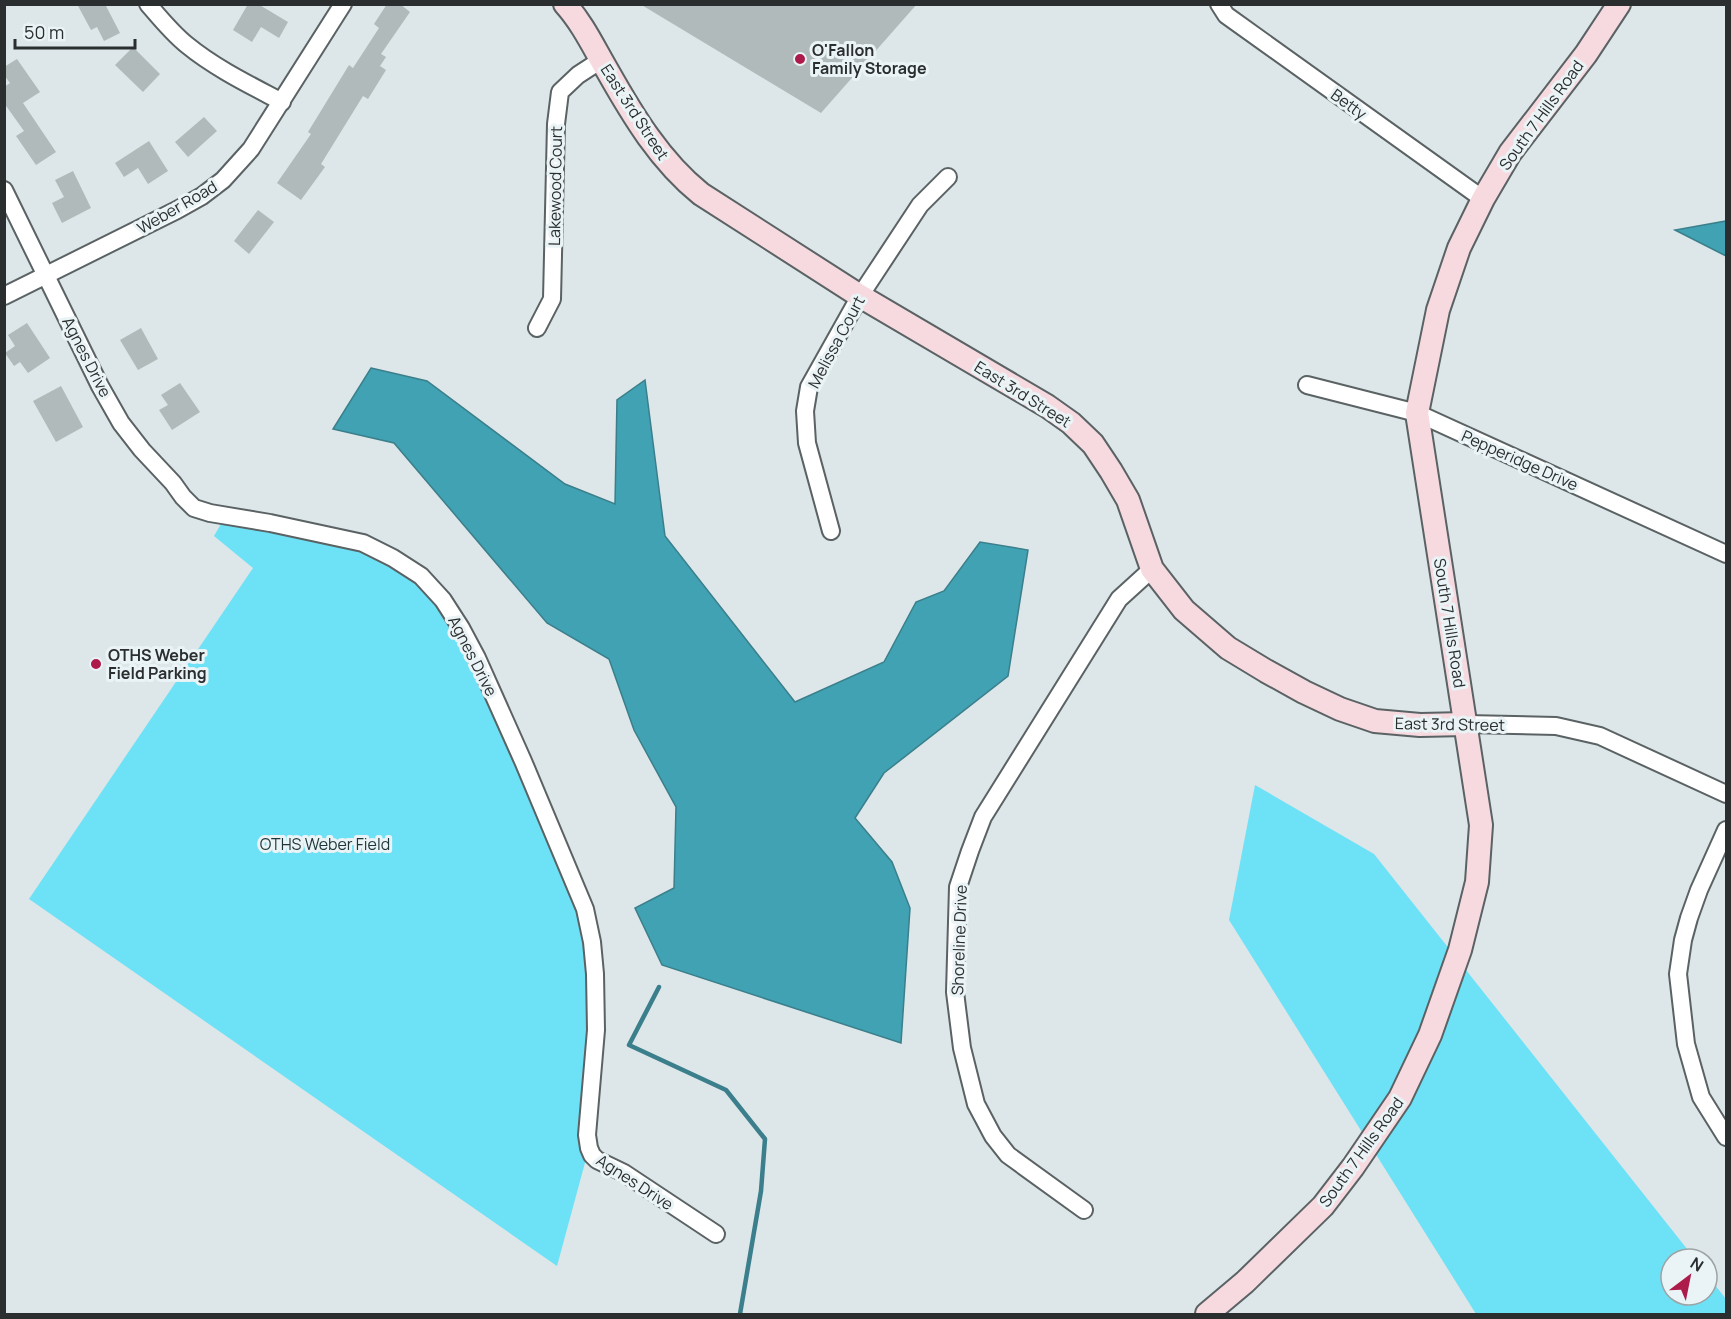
<svg xmlns="http://www.w3.org/2000/svg" width="1731" height="1319" viewBox="0 0 1731 1319" font-family="Manrope,sans-serif">
	<style>
		.green { fill: #6de1f6 }
		.water { fill: #40a2b3; stroke: #3a7f8b; stroke-width: 1.5 }
		.lines { fill: none; stroke-linecap: round; stroke-linejoin: round }
		.stream { stroke: #3a7f8b; stroke-width: 4.5 }
		.building { fill: #b1babb }
		.street-casing { stroke: #5a6264; stroke-width: 20 }
		.secondary-casing { stroke: #5a6264; stroke-width: 26 }
		.street { stroke: #fff; stroke-width: 16 }
		.secondary { stroke: #f6dadf; stroke-width: 22 }
		.poi-dot { fill: #ad1b4b; stroke: #eaf3f5; stroke-width: 2 }
		.labels { text-anchor: middle; stroke-width: 6; stroke-linejoin: round; paint-order: stroke }
		.poi-label { font-size: 16px; font-weight: bold; fill: #2b2e2f; stroke: #eaf3f5; text-anchor: start }
		.street-label { font-size: 16px; fill: #2b2e2f; stroke: #eaf3f5 }
		.park-label { font-size: 16px; fill: #1e3539; stroke: #eaf3f5 }
	</style>
	<rect width="100%" height="100%" fill="#dde6e8"/>
	<g class="green">
		<polygon points="225,517 393,558 461,628 592,942 589,1148 557,1266 29,899 253,568 214,536"/>
		<polygon points="1255,785 1374,854 1695,1259 1671,1259 1671,1295 1707,1295 1707,1275 1726,1299 1726,1314 1476,1314 1229,920"/>
	</g>
	<g class="water">
		<polygon points="1726,221 1726,256 1675,230"/>
		<polygon points="371,368 427,381 565,484 615,504 617,400 645,380 665,536 795,702 884,662 916,602 944,591 980,542 1028,550 1008,676 884,773 855,818 892,862 910,908 901,1043 662,965 635,908 674,888 676,807 634,730 609,659 547,623 394,443 333,429"/>
	</g>
	<g class="lines">
		<polyline class="stream" points="659,987 629,1045 726,1090 765,1139 761,1191 740,1314"/>
	</g>
	<g class="building">
		<polygon points="77,4 105,4 120,33 104,41 97,27 91,30"/>
		<polygon points="248,4 258,4 288,22 279,38 261,27 252,42 233,30"/>
		<polygon points="387,4 400,4 410,12 381,54 386,57 380,66 386,70 368,99 363,96 321,164 325,167 301,200 277,183 311,134 308,132 349,65 353,68 379,28 374,24"/>
		<polygon points="640,4 917,4 821,113"/>
		<polygon points="133,47 160,74 143,92 115,65"/>
		<polygon points="17,59 40,92 23,103 56,152 36,165 16,136 24,131 4,103 4,87 10,83 4,75 4,67"/>
		<polygon points="204,117 217,131 188,157 175,142"/>
		<polygon points="149,141 168,171 148,184 138,168 124,177 115,163"/>
		<polygon points="73,171 91,208 62,223 52,203 64,197 55,180"/>
		<polygon points="258,210 274,222 249,254 234,241"/>
		<polygon points="27,323 50,358 28,373 20,362 14,366 5,353 15,346 8,335"/>
		<polygon points="141,328 158,359 138,370 120,340"/>
		<polygon points="180,383 200,412 172,430 159,410 168,405 161,395"/>
		<polygon points="61,386 83,427 56,442 33,401"/>
	</g>
	<g class="lines">
		<g class="street-casing">
			<g id="street">
				<path d="M148,4C160,18 172,33 187,45C215,68 250,85 282,102"/>
				<polyline points="1219,4 1226,15 1483,199"/>
				<polyline points="4,190 100,386 121,423 142,450 173,483 183,497 194,508 210,513 270,523 363,543 393,558 421,576 443,600 461,628 477,658 523,761 585,909 592,942 595,974 596,1030 587,1135 589,1148 592,1155 597,1160 624,1173 716,1234"/>
				<polyline points="4,296 177,210 202,196 223,180 251,149 343,4"/>
				<polyline points="537,328 552,299 556,124 560,92 578,75 601,60"/>
				<polyline points="1307,385 1417,413 1726,554"/>
				<polyline points="831,531 807,443 805,411 809,387 860,296 920,205 948,177"/>
				<polyline points="1466,724 1556,726 1600,736 1726,794"/>
				<polyline points="1726,830 1699,890 1689,918 1683,940 1678,974 1686,1044 1701,1097 1726,1137"/>
				<polyline points="1084,1210 1008,1155 993,1136 976,1104 962,1048 955,992 958,887 970,851 983,817 1119,599 1152,569"/>
			</g>
		</g>
		<g class="secondary-casing">
			<g id="secondary">
				<path d="M565,4C583,24 594,48 607,70C633,116 660,161 701,194L860,296L1047,406L1071,423L1093,444L1111,471L1128,500L1152,569L1184,610L1228,648L1266,671L1304,692L1340,709L1375,721L1420,725L1466,724"/>
				<polyline points="1207,1314 1245,1282 1323,1206 1353,1167 1400,1098 1430,1035 1460,950 1477,882 1481,825 1417,413 1438,310 1459,248 1483,199 1510,153 1586,54 1619,4"/>
			</g>
		</g>
		<use href="#street" class="street"/>
		<use href="#secondary" class="secondary"/>
	</g>
	<g class="poi-dot">
		<circle cx="800" cy="59" r="6"/>
		<circle cx="96" cy="664" r="6"/>
	</g>
	<g class="labels">
		<g class="poi-label">
			<text x="812" y="56">O'Fallon<tspan x="812" dy="18">Family Storage</tspan></text>
			<text x="108" y="661">OTHS Weber<tspan x="108" dy="18">Field Parking</tspan></text>
		</g>
		<g class="street-label">
			<text transform="translate(1349 104) rotate(36)" y="6">Betty</text>
			<text transform="translate(635 112) rotate(57)" y="6">East 3rd Street</text>
			<text transform="translate(1541 115) rotate(-54)" y="6">South 7 Hills Road</text>
			<text transform="translate(555 186) rotate(-89)" y="6">Lakewood Court</text>
			<text transform="translate(177 207) rotate(-30)" y="6">Weber Road</text>
			<text transform="translate(836 342) rotate(-62)" y="6">Melissa Court</text>
			<text transform="translate(87 357) rotate(63)" y="6">Agnes Drive</text>
			<text transform="translate(1023 394) rotate(32)" y="6">East 3rd Street</text>
			<text transform="translate(1520 460) rotate(24)" y="6">Pepperidge Drive</text>
			<text transform="translate(1450 623) rotate(81)" y="6">South 7 Hills Road</text>
			<text transform="translate(473 656) rotate(63)" y="6">Agnes Drive</text>
			<text transform="translate(1450 724) rotate(1)" y="6">East 3rd Street</text>
			<text transform="translate(959 940) rotate(-88)" y="6">Shoreline Drive</text>
			<text transform="translate(1361 1152) rotate(-54)" y="6">South 7 Hills Road</text>
			<text transform="translate(635 1182) rotate(33)" y="6">Agnes Drive</text>
		</g>
		<g class="park-label">
			<text x="325" y="850">OTHS Weber Field</text>
		</g>
	</g>
	<rect width="1731" height="1319" fill="none" stroke="#2b2e2f" stroke-width="12"/>
	<g transform="translate(1689 1277) rotate(32)"><circle r="28" fill="#eaf3f5" stroke="#9ea4a6" stroke-width="1.5"/>
	<path d="M0-4.5L10 22L0 15L-10 22Z" fill="#ad1b4b"/>
	<text y="-9" font-size="16" font-weight="bold" text-anchor="middle" fill="#2b2e2f">N</text>
	</g>
	<path d="M15 39v9h120v-9" fill="none" stroke="#2b2e2f" stroke-width="3"/>
	<text x="24" y="39" font-size="18" fill="#2b2e2f" stroke="#eaf3f5" stroke-width="4.5" paint-order="stroke">50 m</text>
</svg>
